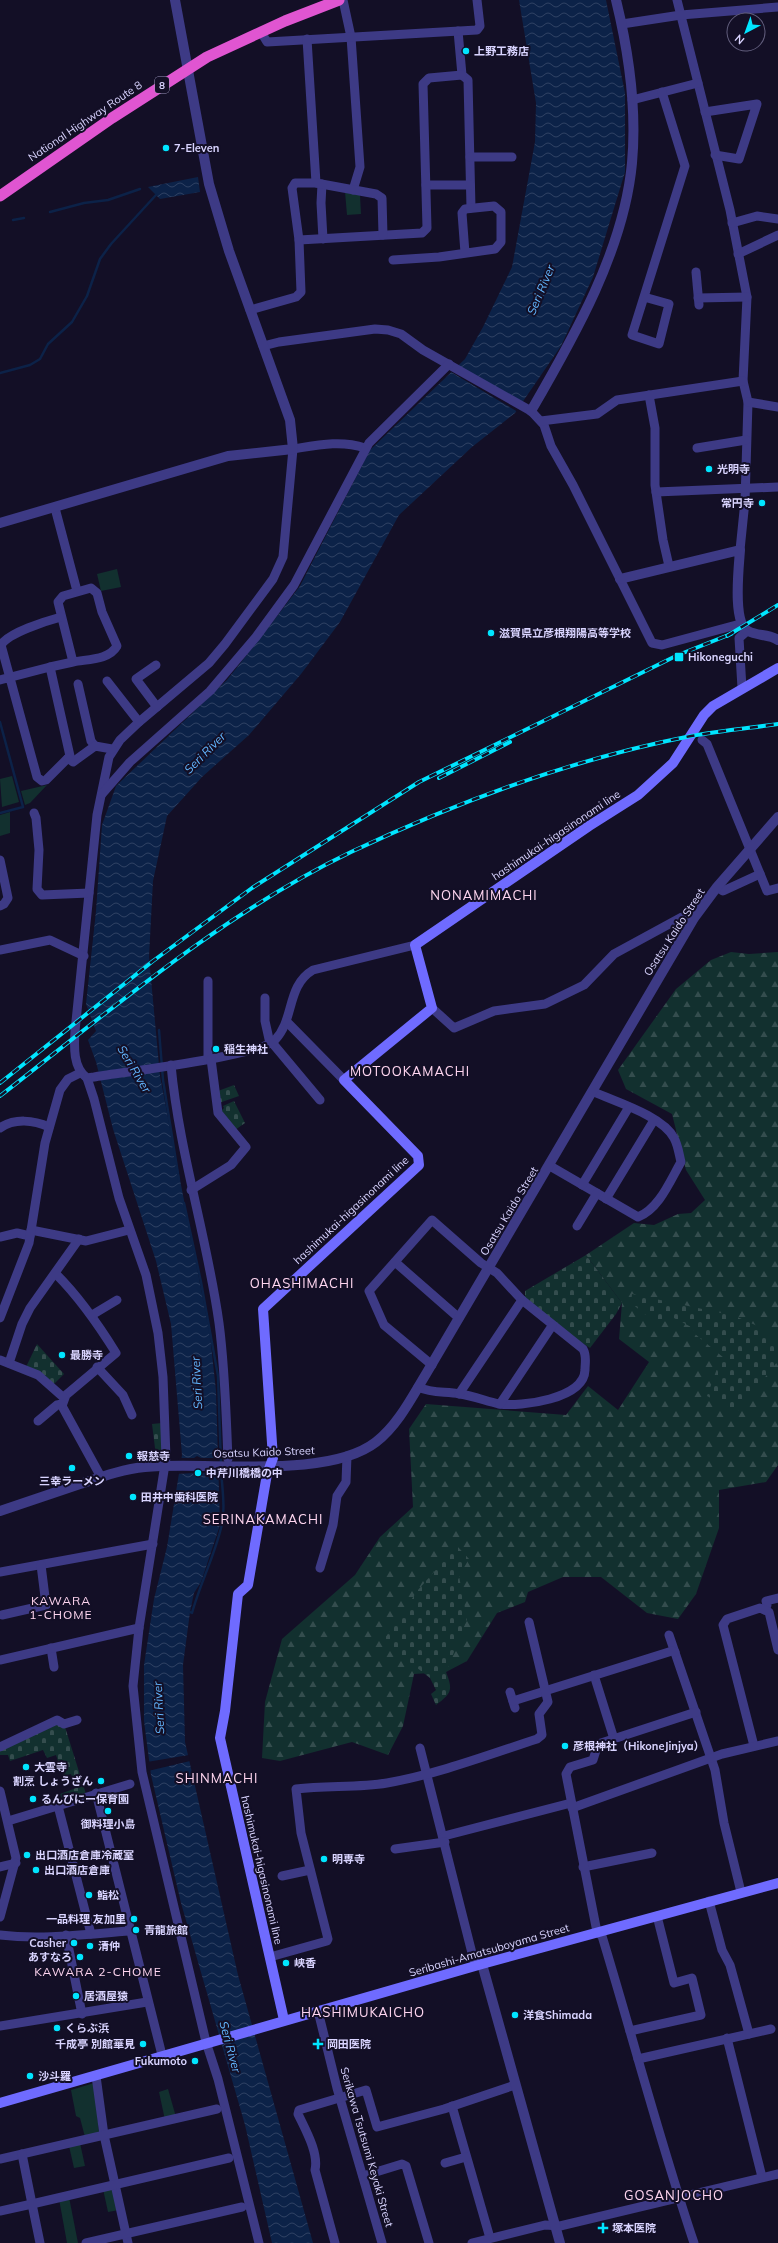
<svg xmlns="http://www.w3.org/2000/svg" width="778" height="2243" viewBox="0 0 778 2243" font-family="Mulish,'Noto Sans JP',sans-serif">
	<style>
		.green { fill: #12302f }
		.forest { fill: url(#forest-firs) }
		.cemetery { fill: url(#cemetery-stones) }
		.water { fill: url(#water-waves) }
		.pier { fill: #130f26 }
		.lines { fill: none; stroke-linecap: round; stroke-linejoin: round }
		.stream { stroke: #0c2248; stroke-width: 2.5 }
		.minor { stroke: #3d3a85; stroke-width: 9 }
		.tertiary { stroke: #3d3a85; stroke-width: 10 }
		.secondary { stroke: #6f6bff; stroke-width: 10 }
		.trunk { stroke: #e055d1; stroke-width: 11 }
		.rail-casing { stroke: #00e5ff; stroke-width: 4 }
		.rail { stroke: #130f26; stroke-width: 2.5; stroke-dasharray: 8; stroke-linecap: butt }
		.poi-dot { fill: #00e5ff; stroke: #130f26; stroke-width: 1.5 }
		.labels { text-anchor: middle; stroke-width: 4; stroke-linejoin: round; paint-order: stroke }
		.shield { fill: #130f26; stroke: #9e99be; stroke-width: 1 }
		.shield-label { font-size: 10px; font-weight: bold; fill: #d9d4ff }
		.poi-label { font-size: 11px; font-weight: bold; fill: #d9d4ff; stroke: #130f26; text-anchor: start }
		.street-label { font-size: 11px; fill: #d9d4ff; stroke: #130f26 }
		.water-label { font-size: 12px; font-style: italic; fill: #62b6ff; stroke: #130f26 }
		.neighbourhood-label { font-size: 12px; letter-spacing: 1px; fill: #ffd6f0; stroke: #130f26 }
		.quarter-label { font-size: 13px; letter-spacing: 1px; fill: #ffd6f0; stroke: #130f26 }
	</style>
	<defs>
		<pattern id="forest-firs" width="22" height="20" patternUnits="userSpaceOnUse"><rect width="22" height="20" fill="#12302f"/><path d="M5 1l3.5 6h-7zM16 11l3.5 6h-7z" fill="#344d4e"/></pattern>
		<pattern id="cemetery-stones" width="16" height="16" patternUnits="userSpaceOnUse"><rect width="16" height="16" fill="#12302f"/><path d="M2 7V4a2 2 0 0 1 4 0v3zM10 15v-3a2 2 0 0 1 4 0v3z" fill="#344d4e"/></pattern>
		<pattern id="water-waves" width="16" height="10" patternUnits="userSpaceOnUse"><rect width="16" height="10" fill="#0c2248"/><path d="M0 5q4-4 8 0t8 0" fill="none" stroke="#2f4163"/></pattern>
	</defs>
	<rect width="100%" height="100%" fill="#130f26"/>
	<g class="green">
		<polygon points="345,192 360,195 361,214 347,215"/>
		<polygon points="117,569 121,587 101,591 97,574"/>
		<polygon points="12,776 19,802 2,807 0,779"/>
		<polygon points="47,785 30,803 25,805 21,791"/>
		<polygon points="10,812 10,833 0,836 0,815"/>
		<polygon points="94,2083 99,2132 85,2137 80,2118 76,2116 71,2090"/>
		<polygon points="168,2089 176,2117 165,2120 159,2092"/>
		<polygon points="80,2143 85,2166 74,2168 69,2146"/>
		<polygon points="113,2187 119,2210 108,2212 103,2189"/>
		<polygon points="69,2197 78,2243 67,2243 59,2199"/>
	</g>
	<polygon class="forest" points="731,952 749,954 778,952 778,1465 766,1482 719,1490 719,1528 696,1594 678,1619 647,1613 601,1577 563,1577 528,1592 525,1602 497,1613 467,1661 446,1672 414,1674 403,1726 388,1755 352,1742 280,1761 262,1758 265,1702 282,1639 355,1575 380,1537 413,1507 409,1429 426,1404 566,1415 588,1386 618,1410 649,1362 619,1339 622,1303 586,1255 634,1223 654,1225 678,1214 691,1213 705,1200 686,1170 672,1114 626,1089 618,1070 676,989 711,960"/>
	<g class="cemetery">
		<polygon points="234,1085 239,1096 219,1103 218,1091"/>
		<polygon points="234,1101 245,1123 235,1130 220,1112 224,1108 223,1106"/>
		<polygon points="586,1255 622,1303 616,1314 590,1348 553,1324 525,1297 525,1291"/>
		<polygon points="632,1294 735,1316 762,1328 778,1342 778,1361 737,1412 707,1396 718,1366 724,1358 695,1334 693,1328 674,1318 672,1322 652,1320 631,1303"/>
		<polygon points="37,1344 64,1374 53,1385 26,1367"/>
		<polygon points="162,1423 162,1452 156,1456 152,1424"/>
		<path d="M457,1546L469,1559L459,1576L467,1619L446,1672C453,1690 452,1693 436,1705L431,1694L436,1690L430,1678L383,1641L418,1590Z"/>
		<polygon points="58,1721 65,1727 86,1794 63,1803 60,1794 76,1788 71,1774 63,1776 56,1755 47,1758 43,1750 10,1761 8,1755 0,1755 0,1748"/>
	</g>
	<g class="water">
		<polygon points="519,0 606,0 625,93 625,172 593,277 561,346 515,413 472,447 399,515 340,622 301,674 249,735 202,777 167,816 153,881 149,957 160,1076 210,1335 216,1391 220,1525 201,1582 194,1593 190,1612 183,1665 185,1742 238,1975 313,2243 272,2243 245,2125 181,1903 151,1775 144,1721 144,1665 154,1599 167,1547 182,1455 171,1324 156,1261 113,1129 96,1062 88,1040 96,1031 86,1004 96,911 102,825 116,786 227,680 268,628 300,586 370,450 465,359 483,327 512,267 535,142 536,103"/>
		<polygon points="198,177 200,192 160,199 148,187"/>
	</g>
	<g class="pier">
		<polygon points="457,365 523,404 518,412 451,372"/>
		<polygon points="197,1456 201,1458 220,1458 220,1473 201,1473 198,1476 194,1473 177,1474 179,1458 194,1458"/>
		<polygon points="189,1755 190,1761 148,1771 147,1762"/>
	</g>
	<g class="lines">
		<g class="stream">
			<polyline points="50,212 84,203 108,200 140,189"/>
			<polyline points="13,220 24,218"/>
			<polyline points="0,373 30,365 40,359 48,344 72,322 87,296 100,259 111,244 156,195"/>
			<polyline points="0,722 23,807 0,813"/>
			<polyline points="159,1030 163,1080 179,1180"/>
			<polyline points="184,1203 201,1282 218,1376 221,1464"/>
			<path d="M190,1612L192,1613C200,1584 214,1557 221,1528C226,1510 222,1488 221,1469"/>
		</g>
		<g class="minor">
			<polyline points="343,0 351,37 360,167 353,190"/>
			<polyline points="677,0 730,210 747,297 743,381 748,402 745,501 740,550"/>
			<polyline points="622,24 681,15 778,7"/>
			<polyline points="458,31 462,75 468,80 471,208"/>
			<polyline points="261,32 267,42 477,30 480,26 477,0"/>
			<polyline points="307,39 316,183"/>
			<polyline points="632,100 698,83"/>
			<polyline points="705,112 757,104 739,159 715,155"/>
			<polyline points="470,157 512,157"/>
			<polyline points="322,184 321,203 323,239"/>
			<polyline points="426,185 470,185"/>
			<polyline points="732,223 757,216 778,219"/>
			<polyline points="299,240 422,233 427,228 423,84 429,78 462,75"/>
			<polyline points="738,254 778,235"/>
			<polyline points="393,260 439,257 495,249 501,242 501,212 494,206 465,209 462,213 465,253"/>
			<polyline points="696,272 699,305"/>
			<polyline points="644,297 669,304 659,344 632,335 685,166 662,92"/>
			<polyline points="698,298 747,297"/>
			<polyline points="250,310 296,297 301,292 299,240 292,188 295,183 316,183 376,194 382,198 383,235"/>
			<polyline points="263,346 279,342 375,329 388,330 401,334 423,350 531,411 544,425 551,446 573,485 652,643 662,645 740,624"/>
			<polyline points="649,395 655,428 655,485 663,540 669,566"/>
			<polyline points="748,402 778,407"/>
			<polyline points="541,421 597,414 617,400 743,381"/>
			<path d="M365,448C341,440 318,445 293,449L283,557L273,579L225,644L209,663L139,722L120,740L109,757L97,815L75,1031C74,1047 73,1068 87,1078L94,1077C124,1072 260,1056 275,1040C295,1019 286,986 313,970L415,945"/>
			<polyline points="697,448 746,440"/>
			<polyline points="656,492 778,487"/>
			<polyline points="55,508 77,591"/>
			<polyline points="156,665 136,679 157,707"/>
			<path d="M50,667L73,662L58,602L63,596L91,588L97,593L102,612L117,646C109,660 88,659 73,662"/>
			<path d="M0,680L50,667L70,756L46,780L42,781L37,777L1,645C8,633 46,621 61,617"/>
			<polyline points="107,681 139,722"/>
			<polyline points="78,684 91,741 95,746"/>
			<polyline points="742,688 739,638 747,631"/>
			<polyline points="702,740 707,744 767,891 778,888"/>
			<polyline points="68,758 73,762 95,746 112,749"/>
			<polyline points="102,794 130,762 210,691 256,637 294,585 369,443 449,364"/>
			<polyline points="34,813 36,818 39,850 37,889 42,895 89,893"/>
			<polyline points="0,860 8,898 4,904 0,906"/>
			<polyline points="717,887 723,891 760,874"/>
			<polyline points="0,950 50,940 84,956"/>
			<polyline points="208,981 208,1059"/>
			<polyline points="265,998 265,1021 269,1039 320,1100"/>
			<polyline points="432,1008 454,1028 494,1011 545,1004 584,985 614,954 682,917 690,915 694,918"/>
			<polyline points="287,1022 344,1080"/>
			<path d="M171,1065C179,1152 207,1236 219,1323C225,1368 226,1413 228,1459"/>
			<polyline points="87,1078 94,1099 119,1198 146,1275 158,1333 163,1377 166,1458 139,1628 133,1686 142,1772 206,2042 218,2079 259,2243"/>
			<path d="M0,1128C14,1118 34,1120 49,1127"/>
			<path d="M550,1166L638,1217C659,1209 670,1181 681,1162C679,1154 678,1145 674,1138C663,1116 616,1102 594,1092"/>
			<polyline points="582,1185 629,1107"/>
			<polyline points="191,1190 231,1165 246,1147 218,1113 211,1059"/>
			<polyline points="606,1199 654,1120"/>
			<polyline points="577,1226 597,1193"/>
			<polyline points="31,1230 86,1241 129,1230"/>
			<polyline points="0,1237 17,1233 30,1236"/>
			<polyline points="395,1262 459,1318"/>
			<path d="M56,1274C80,1298 98,1324 116,1353L66,1395L62,1406L101,1477"/>
			<polyline points="92,1315 117,1300"/>
			<polyline points="0,1318 29,1243 45,1143 60,1090 68,1079 80,1073"/>
			<polyline points="0,1360 38,1375 64,1398"/>
			<polyline points="9,1363 22,1324 30,1308 79,1239"/>
			<polyline points="97,1367 123,1395 132,1415"/>
			<path d="M418,1387C433,1394 445,1391 460,1394C473,1396 486,1401 499,1404C521,1407 584,1399 585,1370C585,1362 587,1356 583,1349L522,1300L497,1273L481,1263L432,1220L369,1291L384,1325L432,1365"/>
			<polyline points="459,1394 522,1300"/>
			<polyline points="500,1404 552,1326"/>
			<polyline points="38,1421 57,1405 62,1404"/>
			<polyline points="320,1568 333,1525 337,1496 346,1482 347,1456"/>
			<polyline points="0,1572 153,1544"/>
			<polyline points="765,1610 767,1605 766,1601 778,1598"/>
			<polyline points="2,1615 46,1605 41,1565"/>
			<polyline points="669,1635 715,1770 724,1823 741,1892"/>
			<polyline points="51,1648 54,1667"/>
			<polyline points="0,1660 139,1628"/>
			<polyline points="594,1675 614,1739"/>
			<polyline points="510,1692 515,1708"/>
			<polyline points="513,1701 672,1651 675,1652"/>
			<polyline points="754,1746 723,1625 727,1619 760,1608 769,1612 778,1650"/>
			<polyline points="0,1747 57,1720 64,1724 77,1720"/>
			<polyline points="420,1748 474,1961 482,1964"/>
			<polyline points="0,1791 16,1858 0,1917"/>
			<polyline points="96,1793 162,2055"/>
			<polyline points="58,1806 91,1934"/>
			<polyline points="572,1808 722,1754 778,1741"/>
			<polyline points="8,1821 130,1784"/>
			<polyline points="444,1836 571,1803"/>
			<polyline points="395,1849 445,1842"/>
			<polyline points="0,1867 16,1863"/>
			<polyline points="583,1867 652,1853"/>
			<polyline points="282,1876 310,1870"/>
			<polyline points="709,1901 722,1950 730,1965 749,2034"/>
			<path d="M0,1935C43,1940 87,1934 130,1931"/>
			<polyline points="66,1935 82,2014"/>
			<path d="M270,1957L327,1941L328,1939L301,1833L296,1789C326,1785 357,1788 387,1783C438,1774 488,1755 537,1739L542,1735L539,1714L548,1702L529,1622"/>
			<polyline points="318,2011 337,2088 382,2243"/>
			<polyline points="0,2026 147,2002"/>
			<polyline points="630,2031 701,2015 692,1978 674,1983 657,1916"/>
			<polyline points="727,2038 762,2177"/>
			<polyline points="638,2059 771,2029"/>
			<polyline points="96,2076 104,2135 128,2243"/>
			<polyline points="452,2106 490,2238"/>
			<polyline points="0,2159 217,2109"/>
			<polyline points="445,2163 466,2157"/>
			<polyline points="363,2176 402,2164 406,2166 429,2243"/>
			<polyline points="0,2211 32,2204 22,2154"/>
			<polyline points="40,2243 32,2204 229,2158"/>
			<polyline points="86,2243 242,2207"/>
			<path d="M335,2243L315,2170C319,2153 305,2129 298,2114L299,2110L366,2090L377,2127L444,2109L515,2085"/>
			<polyline points="472,2243 545,2225 560,2226 778,2174"/>
			<path d="M694,2243C660,2142 633,2038 602,1936L597,1932L566,1774L570,1767L593,1760L598,1744L696,1712"/>
		</g>
		<g class="tertiary">
			<path d="M531,411C574,337 624,250 632,163C637,108 629,53 616,0"/>
			<polyline points="0,523 228,456 293,449 290,420 229,251 209,184 175,0"/>
			<path d="M620,579L740,550C739,566 732,623 748,631C757,636 769,634 778,640"/>
			<path d="M0,1511C27,1502 54,1493 80,1484C101,1477 123,1469 145,1467C207,1461 327,1480 376,1442C398,1425 412,1397 426,1374L694,918L717,887L778,817"/>
			<polyline points="482,1964 560,2243"/>
		</g>
		<g class="secondary">
			<polyline points="284,2020 220,1738 225,1711 238,1594 248,1585 267,1474 273,1458 263,1309 419,1165 418,1156 344,1080 432,1008 415,945 589,826 638,795 673,763 704,715 713,706 778,668"/>
			<polyline points="0,2103 482,1964 778,1883"/>
		</g>
		<polyline class="trunk" points="0,196 112,118 207,57 285,21 339,0"/>
		<g class="rail-casing">
			<g id="rail">
				<polyline points="727,636 778,605"/>
				<polyline points="439,778 510,742"/>
				<polyline points="0,1083 153,961 252,888 419,782 678,655 731,634"/>
				<path d="M0,1096C112,1009 222,914 351,852C459,801 573,759 691,736C720,731 749,728 778,724"/>
			</g>
		</g>
		<use href="#rail" class="rail"/>
	</g>
	<g class="poi-dot">
		<circle cx="466" cy="51" r="4"/>
		<circle cx="166" cy="148" r="4"/>
		<circle cx="709" cy="469" r="4"/>
		<circle cx="762" cy="503" r="4"/>
		<circle cx="491" cy="633" r="4"/>
		<rect x="674" y="652" width="10" height="10" rx="2"/>
		<circle cx="216" cy="1049" r="4"/>
		<circle cx="62" cy="1355" r="4"/>
		<circle cx="129" cy="1456" r="4"/>
		<circle cx="72" cy="1468" r="4"/>
		<circle cx="198" cy="1473" r="4"/>
		<circle cx="133" cy="1497" r="4"/>
		<circle cx="565" cy="1746" r="4"/>
		<circle cx="26" cy="1767" r="4"/>
		<circle cx="101" cy="1781" r="4"/>
		<circle cx="33" cy="1799" r="4"/>
		<circle cx="108" cy="1811" r="4"/>
		<circle cx="27" cy="1855" r="4"/>
		<circle cx="324" cy="1859" r="4"/>
		<circle cx="36" cy="1870" r="4"/>
		<circle cx="89" cy="1895" r="4"/>
		<circle cx="134" cy="1919" r="4"/>
		<circle cx="136" cy="1930" r="4"/>
		<circle cx="74" cy="1943" r="4"/>
		<circle cx="90" cy="1946" r="4"/>
		<circle cx="80" cy="1957" r="4"/>
		<circle cx="286" cy="1963" r="4"/>
		<circle cx="76" cy="1996" r="4"/>
		<circle cx="515" cy="2015" r="4"/>
		<circle cx="57" cy="2028" r="4"/>
		<circle cx="143" cy="2044" r="4"/>
		<path d="M316 2038h4v4h4v4h-4v4h-4v-4h-4v-4h4z"/>
		<circle cx="195" cy="2061" r="4"/>
		<circle cx="30" cy="2076" r="4"/>
		<path d="M601 2222h4v4h4v4h-4v4h-4v-4h-4v-4h4z"/>
	</g>
	<g class="labels">
		<rect class="shield" x="155" y="77" width="14" height="16" rx="3"/>
		<g class="shield-label">
			<text x="162" y="89">8</text>
		</g>
		<g class="poi-label">
			<text x="474" y="55">上野工務店</text>
			<text x="174" y="152">7-Eleven</text>
			<text x="717" y="473">光明寺</text>
			<text x="754" y="507" text-anchor="end">常円寺</text>
			<text x="499" y="637">滋賀県立彦根翔陽高等学校</text>
			<text x="688" y="661">Hikoneguchi</text>
			<text x="224" y="1053">稲生神社</text>
			<text x="70" y="1359">最勝寺</text>
			<text x="137" y="1460">報慈寺</text>
			<text x="206" y="1477">中芹川橋橋の中</text>
			<text x="72" y="1485" text-anchor="middle">三幸ラーメン</text>
			<text x="141" y="1501">田井中歯科医院</text>
			<text x="573" y="1750">彦根神社（HikoneJinjya）</text>
			<text x="34" y="1771">大雲寺</text>
			<text x="93" y="1785" text-anchor="end">割烹 しょうざん</text>
			<text x="41" y="1803">るんびにー保育園</text>
			<text x="108" y="1828" text-anchor="middle">御料理小島</text>
			<text x="35" y="1859">出口酒店倉庫冷蔵室</text>
			<text x="332" y="1863">明専寺</text>
			<text x="44" y="1874">出口酒店倉庫</text>
			<text x="97" y="1899">鮨松</text>
			<text x="126" y="1923" text-anchor="end">一品料理 友加里</text>
			<text x="144" y="1934">青龍旅館</text>
			<text x="66" y="1947" text-anchor="end">Casher</text>
			<text x="98" y="1950">清仲</text>
			<text x="72" y="1961" text-anchor="end">あすなろ</text>
			<text x="294" y="1967">峡香</text>
			<text x="84" y="2000">居酒屋猿</text>
			<text x="523" y="2019">洋食Shimada</text>
			<text x="65" y="2032">くらぶ浜</text>
			<text x="135" y="2048" text-anchor="end">千成亭 別館華見</text>
			<text x="327" y="2048">岡田医院</text>
			<text x="187" y="2065" text-anchor="end">Fukumoto</text>
			<text x="38" y="2080">沙斗羅</text>
			<text x="612" y="2232">塚本医院</text>
		</g>
		<g class="street-label">
			<text transform="translate(85 121) rotate(-34)" y="4">National Highway Route 8</text>
			<text transform="translate(556 835) rotate(-34)" y="4">hashimukai-higasinonami line</text>
			<text transform="translate(674 932) rotate(-57)" y="4">Osatsu Kaido Street</text>
			<text transform="translate(351 1210) rotate(-43)" y="4">hashimukai-higasinonami line</text>
			<text transform="translate(509 1211) rotate(-59)" y="4">Osatsu Kaido Street</text>
			<text transform="translate(264 1452) rotate(-2)" y="4">Osatsu Kaido Street</text>
			<text transform="translate(262 1870) rotate(77)" y="4">hashimukai-higasinonami line</text>
			<text transform="translate(489 1950) rotate(-16)" y="4">Seribashi-Amatsuboyama Street</text>
			<text transform="translate(367 2147) rotate(74)" y="4">Serikawa Tsutsumi Keyaki Street</text>
		</g>
		<g class="water-label">
			<text transform="translate(541 290) rotate(-67)" y="4">Seri River</text>
			<text transform="translate(205 753) rotate(-45)" y="4">Seri River</text>
			<text transform="translate(134 1069) rotate(59)" y="4">Seri River</text>
			<text transform="translate(197 1383) rotate(-93)" y="4">Seri River</text>
			<text transform="translate(159 1708) rotate(-93)" y="4">Seri River</text>
			<text transform="translate(230 2047) rotate(75)" y="4">Seri River</text>
		</g>
		<g class="neighbourhood-label">
			<text x="61" y="1605">KAWARA<tspan x="61" dy="14">1-CHOME</tspan></text>
			<text x="98" y="1976">KAWARA 2-CHOME</text>
		</g>
		<g class="quarter-label">
			<text x="484" y="900">NONAMIMACHI</text>
			<text x="410" y="1076">MOTOOKAMACHI</text>
			<text x="302" y="1288">OHASHIMACHI</text>
			<text x="263" y="1524">SERINAKAMACHI</text>
			<text x="217" y="1783">SHINMACHI</text>
			<text x="363" y="2017">HASHIMUKAICHO</text>
			<text x="674" y="2200">GOSANJOCHO</text>
		</g>
	</g>
	<g transform="translate(746 32) rotate(221)"><circle r="19" fill="#130f26" stroke="#625e7d"/>
	<path d="M0-3L7 15L0 10L-7 15Z" fill="#00e5ff"/>
	<text y="-6" font-size="11" font-weight="bold" text-anchor="middle" fill="#d9d4ff">N</text>
	</g>
</svg>
